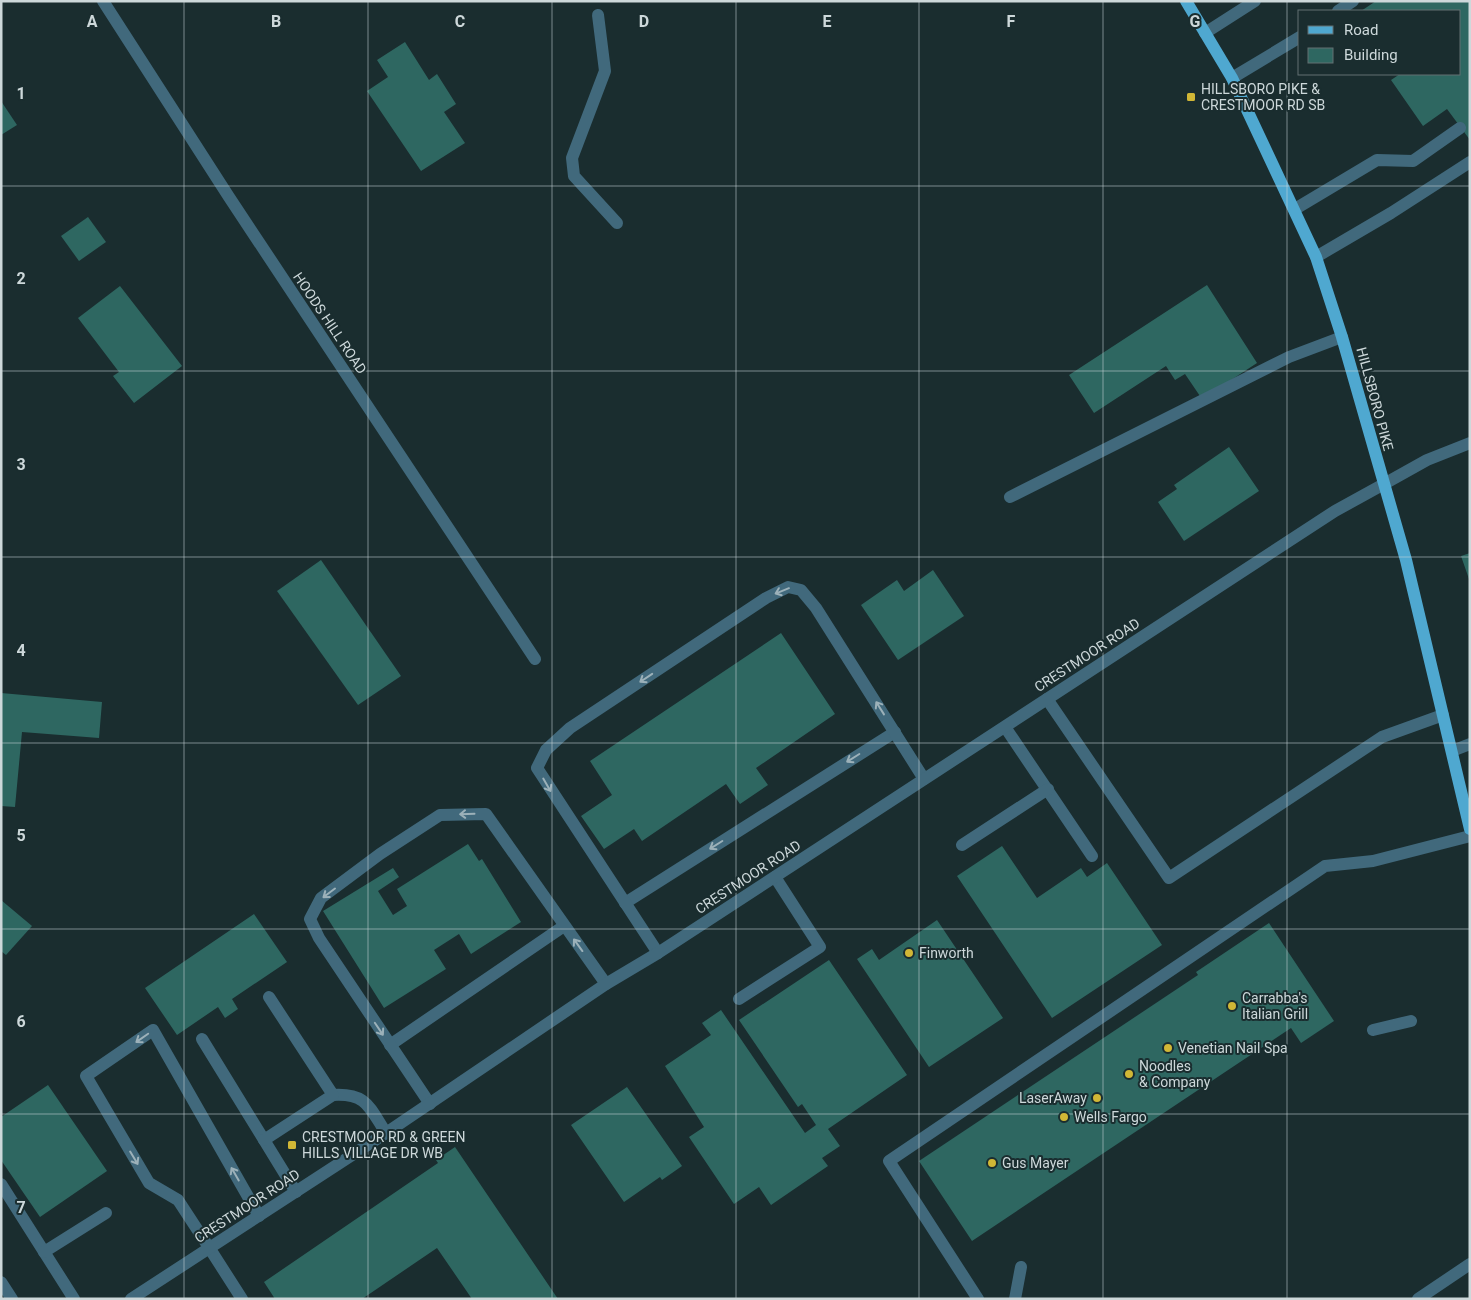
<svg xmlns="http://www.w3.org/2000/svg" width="1471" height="1300" viewBox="0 0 1471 1300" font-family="Roboto,sans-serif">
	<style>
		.building { fill: #2e6761 }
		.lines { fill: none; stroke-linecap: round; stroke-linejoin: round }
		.service { stroke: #41697c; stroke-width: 12 }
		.minor { stroke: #41697c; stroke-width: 12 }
		.tertiary { stroke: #41697c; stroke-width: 12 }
		.primary { stroke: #4fa8d0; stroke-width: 12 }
		.oneway { stroke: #9cb1b9 }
		.grid { fill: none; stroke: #cdd8da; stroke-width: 1; stroke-opacity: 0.55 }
		.poi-dot { fill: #d1b736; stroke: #1a2d2f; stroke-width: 2 }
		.labels { text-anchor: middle; stroke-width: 4; stroke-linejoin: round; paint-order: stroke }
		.poi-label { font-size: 14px; fill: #cdd8da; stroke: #1a2d2f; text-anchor: start }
		.street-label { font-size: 14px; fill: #cdd8da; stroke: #1a2d2f }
		.grid-label { font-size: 16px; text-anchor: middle; font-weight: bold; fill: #cdd8da; stroke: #1a2d2f; stroke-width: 4; stroke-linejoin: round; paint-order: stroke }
	</style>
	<rect width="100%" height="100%" fill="#1a2d2f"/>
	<g class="building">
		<polygon points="1376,1 1470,1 1470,140 1447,109 1423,126 1391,80 1400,74 1460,74 1460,11 1361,11"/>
		<polygon points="405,42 429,80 437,74 456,104 444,112 465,143 421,171 367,91 388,77 377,60"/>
		<polygon points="1,101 17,125 1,135"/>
		<polygon points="88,217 106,242 79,261 61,236"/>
		<polygon points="1207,285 1257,363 1202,399 1185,374 1175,380 1166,366 1094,413 1069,375"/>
		<polygon points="120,286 182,366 134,403 113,376 119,372 78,318"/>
		<polygon points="1229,447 1259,491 1184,541 1158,502 1177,489 1174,485"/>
		<polygon points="1470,553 1470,579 1469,579 1461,556"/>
		<polygon points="321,560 401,676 358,705 277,591"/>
		<polygon points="933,570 964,616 898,660 861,605 897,580 904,591"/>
		<polygon points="781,633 835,714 756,768 768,785 740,804 726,784 642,841 634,829 604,849 581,816 612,795 590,761"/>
		<polygon points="1,693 102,702 99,738 22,732 15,807 1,806"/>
		<polygon points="468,844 479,861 482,859 521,922 471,954 459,934 434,950 446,969 384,1008 323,911 393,868 399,877 378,891 393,915 407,906 397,889"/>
		<polygon points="1002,846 1037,898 1081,868 1087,877 1107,863 1162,945 1052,1018 957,876"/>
		<polygon points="1,900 32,926 6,955 1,951"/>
		<polygon points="254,914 287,962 232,999 238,1009 225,1018 218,1007 177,1035 145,988"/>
		<polygon points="937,920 1003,1018 929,1067 857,959 872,949 879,960"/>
		<polygon points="1269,923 1334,1021 1301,1043 1291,1028 972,1241 919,1161 1198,975 1196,972"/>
		<polygon points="829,960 907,1075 828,1129 840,1146 822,1158 828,1166 771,1205 759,1187 734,1204 689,1137 704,1127 665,1066 711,1035 702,1023 721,1010 805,1133 816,1125 802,1104 798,1107 739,1020"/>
		<polygon points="48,1085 107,1171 40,1217 1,1160 1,1117"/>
		<polygon points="627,1087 682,1166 662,1180 660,1177 624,1202 571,1125"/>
		<polygon points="455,1147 558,1299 472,1299 437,1248 362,1299 275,1299 264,1282 438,1163 436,1160"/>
	</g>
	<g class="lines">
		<g class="service">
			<polyline points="1338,11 1353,1"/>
			<polyline points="598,15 605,71 572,158 574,176 617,223"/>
			<polyline points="1205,33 1255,1"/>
			<polyline points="1232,78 1300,37"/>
			<polyline points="1295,209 1377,160 1413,161 1460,128"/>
			<polyline points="1316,257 1391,213 1470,162"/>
			<polyline points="1384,484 1427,460 1470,443"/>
			<polyline points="1010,497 1289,357 1342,337"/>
			<polyline points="1047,699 1169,878 1382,737 1443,715"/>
			<polyline points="1005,727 1092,856"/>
			<polyline points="962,845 1048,789"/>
			<polyline points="625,903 895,732"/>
			<polyline points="658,953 537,768 546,750 570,728 766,598 788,587 801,590 816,608 924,779"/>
			<polyline points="739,999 820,947 775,877"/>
			<polyline points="1373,1030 1411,1021"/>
			<polyline points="202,1039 296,1192"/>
			<polyline points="390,1045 564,926"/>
			<path d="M333,1095C367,1093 369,1107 386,1133"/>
			<polyline points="430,1104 319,938 310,919 321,898 380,854 440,815 486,814 606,984"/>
			<polyline points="264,1140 333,1095 269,997"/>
			<polyline points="1,1184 74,1299"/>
			<polyline points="210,1249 178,1200 149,1183 86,1076 153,1030 259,1216"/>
			<polyline points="44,1252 106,1213"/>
			<polyline points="1,1282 12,1299"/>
			<polyline points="978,1299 889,1161 1325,866 1373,861 1470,836"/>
			<polyline points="1015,1299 1021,1267"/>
		</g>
		<g class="minor">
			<polyline points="103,1 229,197 535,659"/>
			<polyline points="1452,751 1470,744"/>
			<polyline points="210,1249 242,1299"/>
			<polyline points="1418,1299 1470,1264"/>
		</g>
		<polyline class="tertiary" points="131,1299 386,1133 606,984 658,953 1335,511 1384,484"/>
		<polyline class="primary" points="1186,1 1232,78 1316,257 1342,337 1406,560 1470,829"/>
	</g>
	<defs><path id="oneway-shaft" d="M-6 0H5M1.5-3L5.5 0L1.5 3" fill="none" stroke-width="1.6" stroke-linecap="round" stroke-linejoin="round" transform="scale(1.25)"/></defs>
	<g class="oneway">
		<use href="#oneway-shaft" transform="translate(782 591) rotate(158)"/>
		<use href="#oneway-shaft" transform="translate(646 678) rotate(146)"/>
		<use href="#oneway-shaft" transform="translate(880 708) rotate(-122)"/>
		<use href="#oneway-shaft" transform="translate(853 758) rotate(148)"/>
		<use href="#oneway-shaft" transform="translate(547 785) rotate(60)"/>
		<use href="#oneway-shaft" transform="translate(467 814) rotate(178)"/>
		<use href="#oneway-shaft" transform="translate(716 845) rotate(148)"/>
		<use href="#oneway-shaft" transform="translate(329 893) rotate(143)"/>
		<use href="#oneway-shaft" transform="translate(578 945) rotate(-126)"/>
		<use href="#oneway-shaft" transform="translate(379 1029) rotate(56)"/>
		<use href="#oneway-shaft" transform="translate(142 1038) rotate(145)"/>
		<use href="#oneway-shaft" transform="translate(134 1158) rotate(59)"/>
		<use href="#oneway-shaft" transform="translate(235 1174) rotate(-120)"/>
	</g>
	<path class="grid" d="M184,1V1299M368,1V1299M552,1V1299M736,1V1299M919,1V1299M1103,1V1299M1287,1V1299M1,186H1470M1,371H1470M1,557H1470M1,743H1470M1,929H1470M1,1114H1470"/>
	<g class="poi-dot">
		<rect x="1186" y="92" width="10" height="10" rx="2.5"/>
		<circle cx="909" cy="953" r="5"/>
		<circle cx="1232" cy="1006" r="5"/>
		<circle cx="1168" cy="1048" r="5"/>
		<circle cx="1129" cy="1074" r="5"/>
		<circle cx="1097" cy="1098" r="5"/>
		<circle cx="1064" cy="1117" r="5"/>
		<rect x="287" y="1140" width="10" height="10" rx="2.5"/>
		<circle cx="992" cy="1163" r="5"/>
	</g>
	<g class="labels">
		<g class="poi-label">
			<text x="1201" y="94">HILLSBORO PIKE &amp;<tspan x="1201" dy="16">CRESTMOOR RD SB</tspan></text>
			<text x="919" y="958">Finworth</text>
			<text x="1242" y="1003">Carrabba's<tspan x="1242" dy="16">Italian Grill</tspan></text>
			<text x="1178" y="1053">Venetian Nail Spa</text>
			<text x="1139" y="1071">Noodles<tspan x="1139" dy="16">&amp; Company</tspan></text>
			<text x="1087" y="1103" text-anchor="end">LaserAway</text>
			<text x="1074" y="1122">Wells Fargo</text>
			<text x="302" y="1142">CRESTMOOR RD &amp; GREEN<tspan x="302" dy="16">HILLS VILLAGE DR WB</tspan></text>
			<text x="1002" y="1168">Gus Mayer</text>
		</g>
		<g class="street-label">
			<text transform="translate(330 323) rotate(56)" y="5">HOODS HILL ROAD</text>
			<text transform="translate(1375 399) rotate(75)" y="5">HILLSBORO PIKE</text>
			<text transform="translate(1087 655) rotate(-33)" y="5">CRESTMOOR ROAD</text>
			<text transform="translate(748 877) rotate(-33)" y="5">CRESTMOOR ROAD</text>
			<text transform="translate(247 1206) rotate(-33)" y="5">CRESTMOOR ROAD</text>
		</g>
	</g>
	<g class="grid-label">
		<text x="92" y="27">A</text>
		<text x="276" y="27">B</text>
		<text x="460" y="27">C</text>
		<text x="644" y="27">D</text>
		<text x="827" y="27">E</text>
		<text x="1011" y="27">F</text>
		<text x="1195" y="27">G</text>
		<text x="21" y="99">1</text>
		<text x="21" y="284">2</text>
		<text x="21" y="470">3</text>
		<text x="21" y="656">4</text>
		<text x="21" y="841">5</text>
		<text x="21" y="1027">6</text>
		<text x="21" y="1213">7</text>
	</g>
	<rect width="1471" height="1300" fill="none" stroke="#cdd8da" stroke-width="5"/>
	<rect x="1298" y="10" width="162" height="65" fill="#1a2d2f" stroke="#627173"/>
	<rect x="1308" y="26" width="25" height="8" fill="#4fa8d0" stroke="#627173"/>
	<text x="1344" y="35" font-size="15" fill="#cdd8da">Road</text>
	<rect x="1308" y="48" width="25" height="15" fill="#2e6761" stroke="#627173"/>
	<text x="1344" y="60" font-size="15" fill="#cdd8da">Building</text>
</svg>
